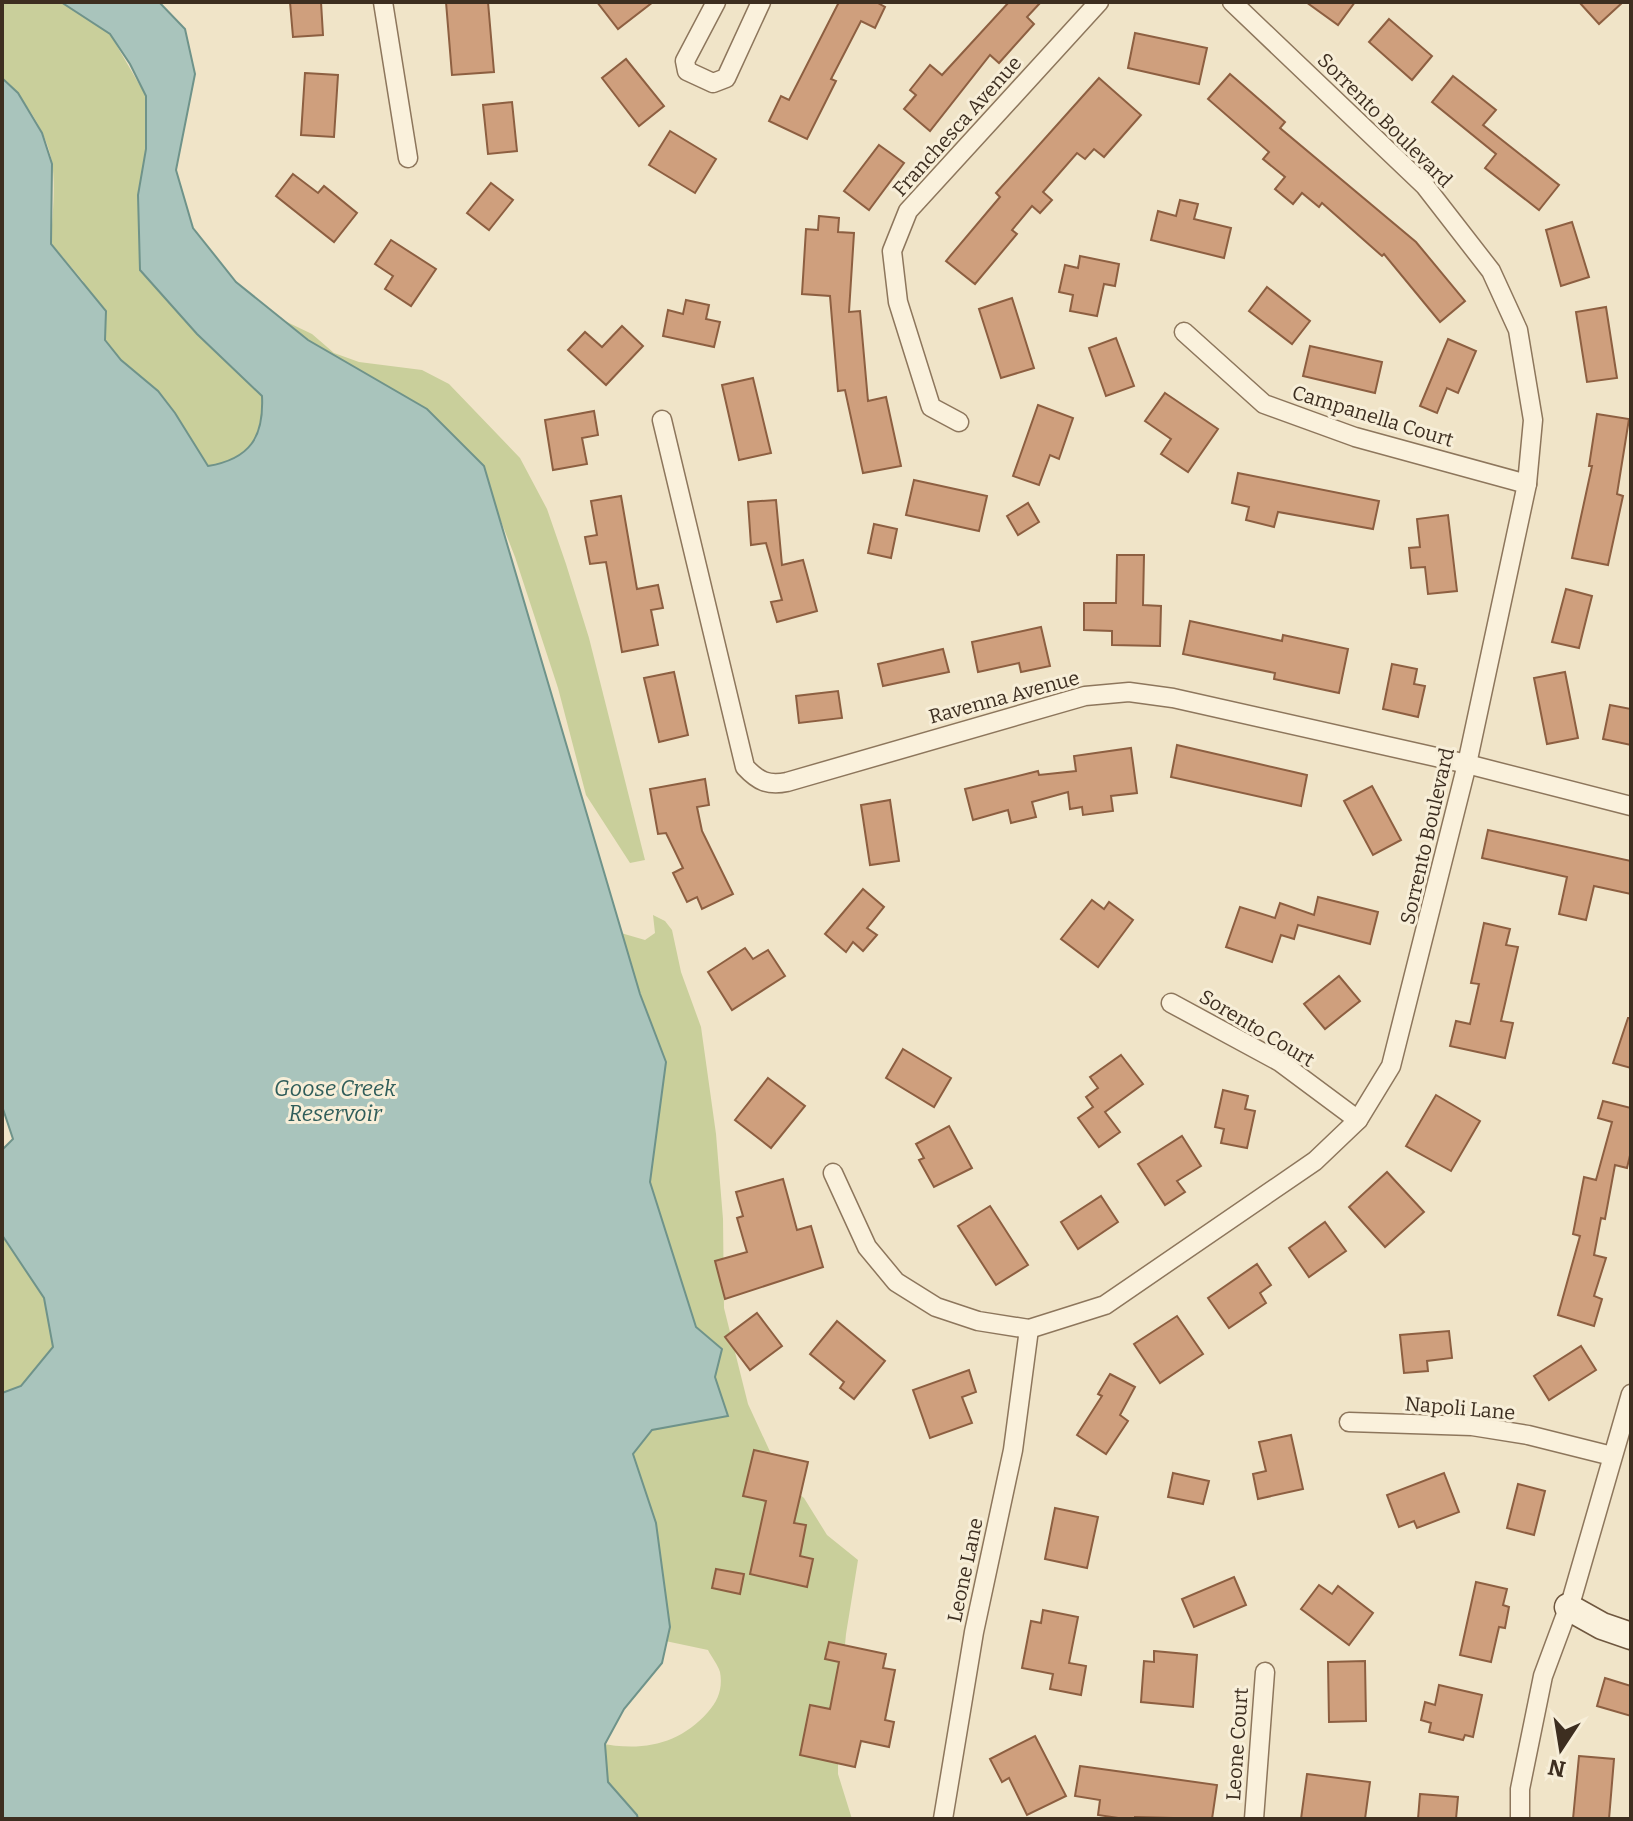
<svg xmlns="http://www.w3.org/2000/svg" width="1633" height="1821" viewBox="0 0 1633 1821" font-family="Bitter,serif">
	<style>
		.green { fill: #c9cf9b }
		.water { fill: #a9c4bc; stroke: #6f938a; stroke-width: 2 }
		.building { fill: #cf9f7d; stroke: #8d5f41; stroke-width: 2 }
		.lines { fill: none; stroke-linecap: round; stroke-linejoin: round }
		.street-casing { stroke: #8d765c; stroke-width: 21 }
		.secondary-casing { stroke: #6f573f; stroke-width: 29 }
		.street { stroke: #faf1dc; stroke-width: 18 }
		.secondary { stroke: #faf1dc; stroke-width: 26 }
		.labels { text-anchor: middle; stroke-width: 6; stroke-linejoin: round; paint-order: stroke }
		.street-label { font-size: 20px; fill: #3d2e20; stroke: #f7eed8 }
		.water-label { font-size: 22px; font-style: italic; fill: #2f5d5a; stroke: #f7eed8 }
	</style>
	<rect width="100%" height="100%" fill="#f0e4c8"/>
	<g class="green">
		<path d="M2,2H63L110,34L146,96V149L138,195L140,270L197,334L263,396C263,437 250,459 208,466L175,413L158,391L121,360L105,340L83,281L51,243C52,218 56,188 52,162C46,130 25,100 2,78Z"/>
		<polygon points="241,300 312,334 334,353 359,362 422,370 449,384 520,458 547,509 566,564 589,638 645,860 630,863 586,795 558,688 515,557 479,465"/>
		<path d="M653,915L665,921L672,930L681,972L701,1027L716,1134L723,1219L724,1308L748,1404L784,1482L804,1498L827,1535L858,1560L846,1634L838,1720V1774L852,1819H596L599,1743C641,1752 679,1745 708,1712C718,1701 723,1688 720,1672C718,1665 711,1656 708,1650L656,1639L541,1153L621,933L645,940L655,933Z"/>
		<polygon points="2,1235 44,1298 53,1348 21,1386 2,1393"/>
	</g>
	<path class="water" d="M61,2H159L185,29L195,74L176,170L193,228L236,282L308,340L427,409L484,466L640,994L666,1062L650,1182L696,1327L722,1349L715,1377L728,1416L652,1430L633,1454L656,1523L670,1627L662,1663L624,1709L605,1744L608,1782L637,1815L638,1819H2V1393L21,1386L53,1347L44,1298L2,1235V1150L13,1139L2,1106V78L18,93L42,133L52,164L51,244L106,311L105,340L121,360L158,391L175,413L208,466C250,459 264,437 262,396L197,334L140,270L138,195L146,149V96L130,64L110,34Z"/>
	<g class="building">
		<polygon points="290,2 321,2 323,35 293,37"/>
		<polygon points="446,2 488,2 494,72 452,75"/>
		<polygon points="597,2 653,2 618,29"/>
		<polygon points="839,2 876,2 885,7 875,28 861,21 831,79 836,81 807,139 769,121 781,96 789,100"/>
		<polygon points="1009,2 1041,2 1027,17 1034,24 999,63 990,55 930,131 904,109 916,95 910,90 930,65 942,75"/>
		<polygon points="1306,2 1355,2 1338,25"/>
		<polygon points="1579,2 1623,2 1599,24"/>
		<polygon points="1389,19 1432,56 1412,80 1369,42"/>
		<polygon points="1135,33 1207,48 1199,84 1128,68"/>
		<polygon points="626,59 664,106 639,126 602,78"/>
		<polygon points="305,73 338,75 334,137 301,135"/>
		<polygon points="1230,74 1285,122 1280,128 1416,242 1465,301 1440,322 1384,254 1382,256 1322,203 1319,207 1302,193 1293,204 1275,189 1285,177 1263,159 1269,152 1208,99"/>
		<polygon points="1453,76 1496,110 1483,125 1559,185 1539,210 1485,168 1496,154 1432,102"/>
		<polygon points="1099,78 1141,115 1104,157 1094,149 1085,159 1077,153 1043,192 1052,200 1040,213 1032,206 1012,230 1017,234 975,284 946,261 1000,197 996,193"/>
		<polygon points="512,102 517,151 488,154 483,105"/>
		<polygon points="670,131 716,159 695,193 649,165"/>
		<polygon points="879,145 904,163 869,210 844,191"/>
		<polygon points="293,174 318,193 324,186 357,213 334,242 276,196"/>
		<polygon points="491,183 513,200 489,230 467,213"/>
		<polygon points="1180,200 1198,204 1194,219 1231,228 1224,258 1151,240 1158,211 1176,216"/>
		<polygon points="819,216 839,218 838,232 854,233 849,312 860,311 868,401 886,397 901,466 863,473 845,390 838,391 830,296 802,294 806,229 818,230"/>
		<polygon points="1572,222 1589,277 1561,286 1546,230"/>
		<polygon points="391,240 436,269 411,306 385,289 393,276 375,264"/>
		<polygon points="1080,256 1119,264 1115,286 1104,284 1097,316 1070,311 1073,295 1059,292 1065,265 1078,268"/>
		<polygon points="1267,287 1310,321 1292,344 1249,311"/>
		<polygon points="1012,298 1034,368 1001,378 979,309"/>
		<polygon points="686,300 709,305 706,319 720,322 714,347 663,336 668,310 683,314"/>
		<polygon points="1606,307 1617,378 1587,382 1576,312"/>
		<polygon points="622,326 643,346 606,385 568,350 585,332 602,347"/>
		<polygon points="1116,338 1134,386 1106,396 1089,348"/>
		<polygon points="1448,339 1476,351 1458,393 1447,388 1437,413 1420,406"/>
		<polygon points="1310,346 1382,362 1375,393 1303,376"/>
		<polygon points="753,378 771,453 739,460 722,385"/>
		<polygon points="1165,393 1218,429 1188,472 1161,454 1171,439 1145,421"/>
		<polygon points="1038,405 1073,418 1059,459 1050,455 1039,485 1013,476"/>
		<polygon points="594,411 598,435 582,438 587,464 553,470 545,420"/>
		<polygon points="1597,414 1629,419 1617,494 1623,496 1608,565 1572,558 1592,466 1589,466"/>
		<polygon points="1238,473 1379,501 1373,529 1278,512 1274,527 1246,520 1249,507 1232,503"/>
		<polygon points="914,480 987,496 979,531 906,515"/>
		<polygon points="621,496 637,589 658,585 663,608 651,610 658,645 622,652 606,562 590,564 585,537 597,535 591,501"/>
		<polygon points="776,500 782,565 803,560 817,611 777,622 771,602 782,600 766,543 751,545 748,502"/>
		<polygon points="1028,503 1039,522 1018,535 1007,516"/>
		<polygon points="1448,515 1457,591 1428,594 1425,567 1411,568 1409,548 1420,547 1417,519"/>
		<polygon points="874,524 897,529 891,558 868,553"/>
		<polygon points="1117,555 1144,555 1143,605 1161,606 1160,646 1112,645 1112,631 1084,630 1084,603 1116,603"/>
		<polygon points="1566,589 1592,596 1579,648 1552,642"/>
		<polygon points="1190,621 1282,641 1283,635 1348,649 1339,693 1274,679 1275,673 1183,654"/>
		<polygon points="1041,627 1050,666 1021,672 1019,663 978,672 972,642"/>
		<polygon points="943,649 949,672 883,686 878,664"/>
		<polygon points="1392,664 1417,669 1414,684 1425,686 1418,717 1383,709"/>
		<polygon points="674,672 688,735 659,742 644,678"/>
		<polygon points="1565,672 1578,738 1547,744 1534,678"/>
		<polygon points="838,691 842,718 799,723 796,696"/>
		<polygon points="1610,705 1631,709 1631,745 1603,739"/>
		<polygon points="1177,745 1307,775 1301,806 1171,777"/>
		<polygon points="1131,748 1137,793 1111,796 1113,811 1083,815 1082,807 1070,809 1068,792 1032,802 1036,817 1011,823 1008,810 973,820 965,789 1038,771 1039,775 1076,771 1074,756"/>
		<polygon points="705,779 709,805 697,807 702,831 733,894 702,909 697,897 687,902 673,873 683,868 666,833 658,834 650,789"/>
		<polygon points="1372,786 1401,840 1373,855 1344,801"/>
		<polygon points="890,800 899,861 870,865 861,805"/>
		<polygon points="1488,830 1631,861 1631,894 1594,886 1586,920 1559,914 1567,877 1482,858"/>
		<polygon points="863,889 884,907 867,928 877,935 863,951 853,942 846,952 825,934"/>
		<polygon points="1318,897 1378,912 1370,944 1298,925 1294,939 1281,935 1272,962 1226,947 1240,907 1275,918 1280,903 1314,915"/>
		<polygon points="1092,900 1104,909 1109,902 1133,920 1098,967 1061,939"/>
		<polygon points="1484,923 1510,929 1506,945 1518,947 1501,1021 1513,1023 1505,1058 1450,1046 1456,1021 1470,1024 1479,984 1471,983"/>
		<polygon points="745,948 753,959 768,950 785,976 732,1010 708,972"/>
		<polygon points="1339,976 1360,1001 1325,1029 1304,1004"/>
		<polygon points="1628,1018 1631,1018 1631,1068 1613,1063"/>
		<polygon points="903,1049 951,1078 934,1107 886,1078"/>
		<polygon points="1121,1055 1143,1084 1105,1112 1120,1132 1099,1147 1078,1118 1093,1107 1086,1097 1098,1088 1090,1077"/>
		<polygon points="768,1078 805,1106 771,1148 735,1120"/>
		<polygon points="1223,1090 1248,1096 1245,1109 1255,1111 1247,1148 1221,1143 1224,1129 1215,1127"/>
		<polygon points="1436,1095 1480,1121 1451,1171 1406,1146"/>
		<polygon points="1603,1101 1631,1108 1631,1151 1627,1168 1615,1165 1605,1219 1601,1218 1594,1255 1606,1258 1594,1296 1602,1299 1594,1326 1558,1315 1580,1236 1573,1234 1584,1177 1596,1180 1612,1122 1598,1118"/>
		<polygon points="949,1126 972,1168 934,1187 919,1160 924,1158 916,1144"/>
		<polygon points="1182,1136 1201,1166 1177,1181 1185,1192 1165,1205 1138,1164"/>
		<polygon points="1387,1172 1424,1212 1385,1247 1349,1207"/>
		<polygon points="783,1179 797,1230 811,1226 823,1267 725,1299 715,1261 747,1252 737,1218 743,1216 736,1192"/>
		<polygon points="1101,1196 1118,1222 1078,1249 1061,1222"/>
		<polygon points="990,1206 1028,1265 996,1285 958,1226"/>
		<polygon points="1325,1222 1346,1251 1309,1277 1289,1248"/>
		<polygon points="1257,1264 1271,1285 1260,1293 1266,1303 1229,1328 1208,1298"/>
		<polygon points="757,1313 782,1346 750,1370 725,1337"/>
		<polygon points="1177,1316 1203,1354 1160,1383 1134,1344"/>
		<polygon points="837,1321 885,1361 854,1399 840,1388 844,1382 810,1354"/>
		<polygon points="1449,1331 1452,1358 1427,1361 1428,1371 1404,1373 1400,1335"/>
		<polygon points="1581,1346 1596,1370 1549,1400 1534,1376"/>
		<polygon points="969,1370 976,1392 962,1397 972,1423 930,1438 913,1390"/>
		<polygon points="1110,1374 1135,1387 1120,1415 1128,1421 1106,1454 1077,1435 1102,1396 1098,1394"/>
		<polygon points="1291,1435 1303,1489 1258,1499 1253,1474 1266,1471 1259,1442"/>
		<polygon points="754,1450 808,1462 794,1523 806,1525 800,1556 813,1559 807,1587 750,1574 766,1501 743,1496"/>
		<polygon points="1173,1473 1209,1481 1203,1504 1168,1497"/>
		<polygon points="1444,1473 1459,1512 1417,1528 1414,1521 1399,1527 1387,1495"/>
		<polygon points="1518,1484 1545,1491 1534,1535 1507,1528"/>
		<polygon points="1055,1508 1098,1517 1087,1568 1045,1559"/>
		<polygon points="716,1569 744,1574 740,1594 712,1588"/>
		<polygon points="1234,1577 1246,1605 1194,1627 1182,1599"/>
		<polygon points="1476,1582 1507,1589 1503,1605 1509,1607 1505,1628 1499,1627 1491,1662 1460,1655"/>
		<polygon points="1319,1585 1332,1594 1338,1586 1373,1613 1349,1645 1301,1609"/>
		<polygon points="1043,1610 1078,1617 1069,1663 1086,1666 1081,1695 1050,1689 1053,1674 1022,1668 1031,1621 1041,1623"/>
		<polygon points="829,1642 886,1654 883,1668 895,1670 885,1720 894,1722 889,1747 861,1741 855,1767 800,1755 810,1705 830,1709 839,1662 825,1659"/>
		<polygon points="1154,1651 1197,1655 1193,1707 1141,1702 1144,1661 1154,1662"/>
		<polygon points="1365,1661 1366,1721 1329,1722 1328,1662"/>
		<polygon points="1605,1678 1631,1686 1631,1716 1597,1706"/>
		<polygon points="1439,1685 1482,1695 1473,1737 1465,1735 1463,1740 1429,1732 1431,1723 1421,1720 1425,1702 1435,1705"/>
		<polygon points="1035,1736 1066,1796 1027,1815 1009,1778 1002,1782 990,1759"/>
		<polygon points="1579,1756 1614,1759 1609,1819 1573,1819"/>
		<polygon points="1080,1766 1217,1785 1212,1819 1135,1817 1135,1819 1125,1819 1098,1815 1100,1800 1075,1796"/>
		<polygon points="1307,1774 1370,1782 1365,1819 1301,1819"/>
		<polygon points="1420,1794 1458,1797 1456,1819 1418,1819"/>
	</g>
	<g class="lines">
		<g class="street-casing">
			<g id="street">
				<polyline points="383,2 408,158"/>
				<polyline points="716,2 685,61 687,71 713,83 726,78 761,2"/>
				<polyline points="1184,332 1264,404 1355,437 1527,484"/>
				<path d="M662,420L745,767C758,781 768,786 787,782L1085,696L1129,692L1173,698L1467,764L1631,806"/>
				<polyline points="959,422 931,407 898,302 892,251 908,211 1099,2"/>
				<polyline points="1171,1003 1280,1062 1358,1120"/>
				<polyline points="833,1173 867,1247 896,1282 936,1307 978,1321 1029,1329 1105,1305 1315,1161 1358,1120 1391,1066 1467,764 1527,484 1533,420 1518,330 1491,271 1425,186 1232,2"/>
				<polyline points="1349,1422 1472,1426 1528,1435 1612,1456"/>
				<polyline points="943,1819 974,1632 1013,1450 1029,1329"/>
				<polyline points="1254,1819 1265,1672"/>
				<polyline points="1520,1819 1520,1789 1543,1676 1572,1598 1631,1394"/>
			</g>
		</g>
		<g class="secondary-casing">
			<polyline id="secondary" points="1568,1607 1602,1626 1631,1636"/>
		</g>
		<use href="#street" class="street"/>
		<use href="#secondary" class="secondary"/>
	</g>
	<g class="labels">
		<g class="street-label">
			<text transform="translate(1385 120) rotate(45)" y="7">Sorrento Boulevard</text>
			<text transform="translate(957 126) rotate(-48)" y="7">Franchesca Avenue</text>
			<text transform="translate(1373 416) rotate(17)" y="7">Campanella Court</text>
			<text transform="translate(1004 697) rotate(-15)" y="7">Ravenna Avenue</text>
			<text transform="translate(1427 836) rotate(-77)" y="7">Sorrento Boulevard</text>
			<text transform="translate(1257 1028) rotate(31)" y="7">Sorento Court</text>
			<text transform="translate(1460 1408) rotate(5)" y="7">Napoli Lane</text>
			<text transform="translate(965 1570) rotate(-78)" y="7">Leone Lane</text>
			<text transform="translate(1237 1744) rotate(-86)" y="7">Leone Court</text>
		</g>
		<g class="water-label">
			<text x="335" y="1096">Goose Creek<tspan x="335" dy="25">Reservoir</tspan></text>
		</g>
	</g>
	<rect width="1633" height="1821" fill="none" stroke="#3d2e20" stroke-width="8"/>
	<g transform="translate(1561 1749) rotate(192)" stroke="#f7eed8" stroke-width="6" paint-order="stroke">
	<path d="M0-6L14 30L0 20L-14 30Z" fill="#3d2e20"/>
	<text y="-12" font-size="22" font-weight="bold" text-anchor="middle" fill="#3d2e20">N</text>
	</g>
</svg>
